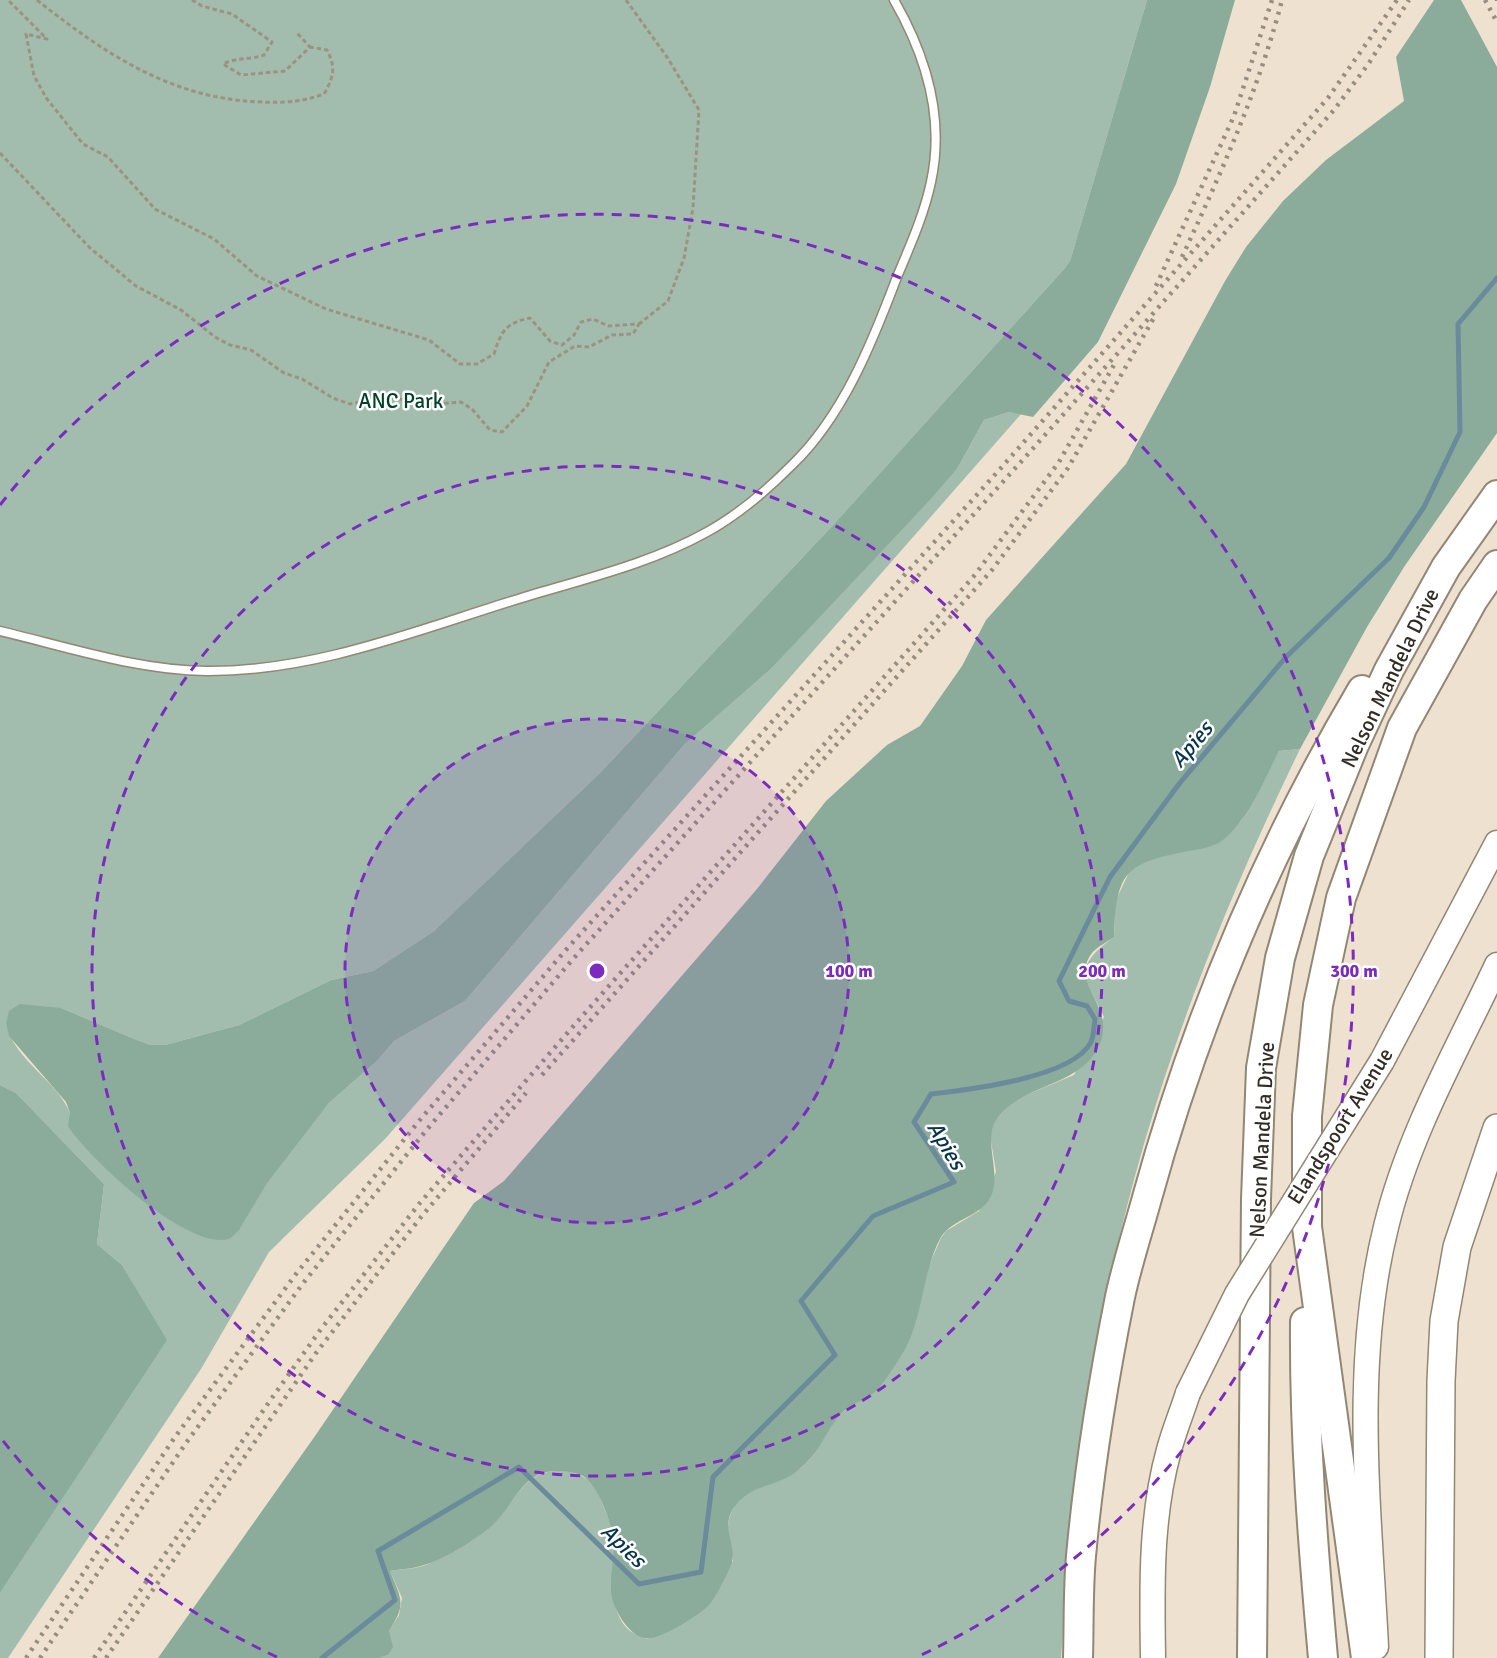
<svg xmlns="http://www.w3.org/2000/svg" width="1497" height="1658" viewBox="0 0 1497 1658" font-family="Signika,sans-serif">
	<style>
		.green { fill: #a2bdae }
		.forest { fill: #8bac9a }
		.lines { fill: none; stroke-linecap: round; stroke-linejoin: round }
		.stream { stroke: #6b8a9c; stroke-width: 5 }
		.service-casing { stroke: #928675; stroke-width: 11 }
		.secondary-casing { stroke: #928675; stroke-width: 27 }
		.primary-casing { stroke: #928675; stroke-width: 30 }
		.trunk-casing { stroke: #928675; stroke-width: 32 }
		.path { stroke: #9b9285; stroke-width: 3; stroke-dasharray: 4.5 3; stroke-linecap: butt }
		.service { stroke: #fff; stroke-width: 8 }
		.secondary { stroke: #fff; stroke-width: 24 }
		.primary { stroke: #fff; stroke-width: 27 }
		.trunk { stroke: #fff; stroke-width: 28 }
		.rail { stroke: #978e81; stroke-width: 4.5; stroke-dasharray: 3 6; stroke-linecap: butt }
		.secondary-bridge-casing { stroke: #928675; stroke-width: 27; stroke-linecap: butt }
		.secondary-bridge { stroke: #fff; stroke-width: 24 }
		.ring { fill: none; stroke: #7b2cbf; stroke-width: 3; stroke-dasharray: 10 8 }
		.labels { text-anchor: middle; stroke-width: 5; stroke-linejoin: round; paint-order: stroke }
		.park-label { font-size: 21px; fill: #004029; stroke: #fff }
		.street-label { font-size: 21px; fill: #302c25; stroke: #fff }
		.water-label { font-size: 22px; font-style: italic; fill: #073449; stroke: #fff }
		.centre { fill: #7b2cbf; stroke: #fff; stroke-width: 3 }
		.ring-label { font-size: 18px; text-anchor: middle; font-weight: bold; fill: #7b2cbf; stroke: #fff; stroke-width: 5; stroke-linejoin: round; paint-order: stroke }
	</style>
	<rect width="100%" height="100%" fill="#eee1cf"/>
	<g class="green">
		<path d="M0,0H1147L1070,261L1065,268L834,524L600,773L434,931L373,971L331,980L239,1025L165,1045H151L137,1040L61,1008L6,1024C15,1061 56,1079 70,1113L266,1183L329,1103L377,1061L394,1041L465,1001L684,745L772,668L957,469L984,420L1009,412L1021,414L385,1139L269,1252L201,1369L8,1658H0V1593L166,1340L122,1265L97,1244L104,1184L16,1093L0,1085Z"/>
		<path d="M1300,749C1216,922 1146,1101 1108,1290C1097,1341 1093,1394 1085,1445C1075,1516 1066,1586 1061,1658H380L388,1655L389,1631L399,1615L402,1598L390,1571C401,1569 415,1569 426,1565C445,1558 465,1544 482,1533C516,1511 519,1463 570,1472C582,1475 592,1480 598,1492C603,1506 611,1522 613,1536C618,1570 599,1627 648,1639L733,1561C730,1544 724,1527 732,1511C746,1484 779,1485 801,1468C820,1453 825,1430 842,1413C851,1403 862,1399 873,1393L941,1238L946,1231L979,1211L996,1172L990,1135L996,1119L1014,1100L1074,1075L1104,1017C1084,975 1072,968 1114,937L1115,902L1131,868L1149,858L1205,847L1241,821L1279,751Z"/>
	</g>
	<g class="forest">
		<path d="M1147,0H1235L1210,87L1176,184L1098,342L1033,417L1009,412L984,420L957,469L927,503L772,668L684,745L465,1001L394,1041L377,1061L329,1103L267,1183L239,1230C236,1233 232,1237 229,1239C188,1251 88,1158 68,1126L70,1113L66,1102L9,1036L6,1024L9,1011L20,1004L61,1008L137,1040L151,1045H165L239,1025L331,980L373,971L434,931L600,773L834,524L1065,268L1070,261Z"/>
		<path d="M1434,0H1461L1497,67V433L1404,567L1367,627L1300,749L1279,751C1264,780 1249,819 1223,840C1214,847 1200,849 1189,851C1126,863 1116,871 1114,937C1107,942 1097,947 1092,953C1068,984 1119,1007 1098,1048C1077,1087 1026,1083 999,1116C981,1138 1001,1168 992,1194C983,1217 953,1218 941,1237C920,1275 924,1324 899,1359C892,1370 884,1383 875,1392C865,1401 850,1403 841,1414C822,1436 822,1452 796,1472C775,1488 750,1483 733,1509C721,1528 736,1544 732,1562C730,1570 715,1598 710,1604C700,1615 665,1636 651,1638C633,1642 616,1614 612,1598C608,1578 616,1556 613,1537C610,1519 596,1478 578,1474C518,1459 521,1506 483,1533C467,1544 443,1560 424,1565C413,1569 401,1569 390,1571C401,1599 407,1603 389,1631L393,1647L388,1655L380,1658H158L315,1436L474,1203L504,1181L757,889L826,801L887,745L920,726L962,666L986,620L1126,464L1225,281L1246,247L1283,201L1326,160L1404,101L1396,57Z"/>
		<polygon points="0,1085 16,1093 104,1184 97,1244 122,1265 167,1340 0,1593"/>
	</g>
	<g class="lines">
		<path class="stream" d="M322,1658L395,1600L378,1551L519,1467L639,1584L701,1572L713,1477L835,1355L801,1301L873,1216L954,1182L914,1122L931,1094C967,1090 1073,1078 1091,1042C1094,1036 1094,1026 1095,1019L1087,1006L1069,1001L1059,981L1110,877L1179,784L1286,657L1389,558L1424,507L1460,432L1458,324L1497,278"/>
		<g class="service-casing">
			<path id="service" d="M0,631C67,647 137,670 206,671C313,672 415,631 515,600C579,580 648,565 707,532C738,515 767,490 792,465C843,416 872,343 897,277C910,246 924,215 931,182C945,118 925,54 894,0"/>
		</g>
		<g class="secondary-casing">
			<g id="secondary">
				<polyline points="1382,1061 1497,843"/>
				<path d="M1376,1647C1369,1507 1352,1364 1386,1227C1408,1135 1457,1050 1497,965"/>
				<path d="M1153,1658C1152,1589 1150,1518 1169,1450C1174,1431 1182,1412 1188,1393"/>
			</g>
		</g>
		<g class="primary-casing">
			<polyline id="primary" points="1439,1658 1441,1381 1444,1321 1457,1247 1497,1128"/>
		</g>
		<g class="trunk-casing">
			<g id="trunk">
				<path d="M1305,1322C1304,1434 1313,1547 1323,1658"/>
				<path d="M1078,1658C1079,1624 1078,1589 1081,1556C1089,1469 1103,1382 1120,1297C1127,1264 1138,1231 1147,1198C1196,1020 1268,849 1362,690"/>
				<polyline points="1252,1658 1256,1199 1261,1068 1280,958 1309,856 1354,745 1389,670 1446,567 1497,495"/>
				<polyline points="1366,1658 1307,1227 1307,1116 1318,1005 1341,898 1402,728 1473,600 1497,565"/>
			</g>
		</g>
		<g class="path">
			<path d="M37,0C105,54 172,99 261,102C284,103 302,102 324,94C334,76 336,68 327,50L310,47"/>
			<path d="M192,0L202,6L232,14L272,42L264,55C250,60 237,57 223,64L241,75L285,71L310,47L297,33"/>
			<polyline points="626,0 667,57 699,110 693,208 684,258 668,301 639,324"/>
			<path d="M0,153L90,248L136,286L181,310L215,337L230,345L251,350L284,373L302,379L333,398L350,404L385,397L438,404L461,402L472,409L490,430L502,432L527,406L549,362L575,346L589,347L612,335L633,334L639,324L608,326L593,319L581,322L574,335L562,345L550,341L530,318C506,323 501,331 494,354L477,364H460L429,340L326,309L257,276L214,239L155,209L108,157L83,144L47,99L34,76L26,34L47,39L8,0"/>
		</g>
		<use href="#service" class="service"/>
		<use href="#secondary" class="secondary"/>
		<use href="#primary" class="primary"/>
		<use href="#trunk" class="trunk"/>
		<g class="rail">
			<polyline points="1485,0 1497,22"/>
			<polyline points="1497,0 1497,1"/>
			<path d="M1182,257C1221,173 1259,89 1282,0"/>
			<polyline points="1156,286 1234,116 1272,0"/>
			<polyline points="542,1075 992,570 1068,468 1156,314"/>
			<polyline points="26,1658 175,1437 296,1274 419,1121 564,952 992,478 1328,98 1397,0"/>
			<polyline points="40,1658 186,1443 304,1282 429,1127 573,959 1037,444 1334,110 1369,63 1409,0"/>
			<polyline points="94,1658 267,1405 321,1329 419,1204 576,1023 974,576 1059,462 1115,363"/>
			<polyline points="106,1658 316,1353 421,1217 526,1093"/>
		</g>
		<g class="secondary-bridge-casing">
			<polyline id="secondary-bridge" points="1188,1393 1237,1294 1382,1061"/>
		</g>
		<use href="#secondary-bridge" class="secondary-bridge"/>
	</g>
	<circle cx="597" cy="971" r="252" fill="#7b2cbf" fill-opacity=".12"/>
	<g class="ring">
		<circle cx="597" cy="971" r="252"/>
		<circle cx="597" cy="971" r="505"/>
		<path d="M277 1657A757 757 0 0 1 0 1437M0 505A757 757 0 1 1 917 1657"/>
	</g>
	<g class="labels">
		<g class="park-label">
			<text x="401" y="408">ANC Park</text>
		</g>
		<g class="street-label">
			<text transform="translate(1390 678) rotate(-64)" y="7">Nelson Mandela Drive</text>
			<text transform="translate(1340 1126) rotate(-58)" y="7">Elandspoort Avenue</text>
			<text transform="translate(1262 1140) rotate(-87)" y="7">Nelson Mandela Drive</text>
		</g>
		<g class="water-label">
			<text transform="translate(1191 744) rotate(-50)" y="8">Apies</text>
			<text transform="translate(947 1145) rotate(59)" y="8">Apies</text>
			<text transform="translate(624 1545) rotate(44)" y="8">Apies</text>
		</g>
	</g>
	<circle cx="597" cy="971" r="9" class="centre"/>
	<g class="ring-label">
		<text x="849" y="977">100 m</text>
		<text x="1102" y="977">200 m</text>
		<text x="1354" y="977">300 m</text>
	</g>
</svg>
